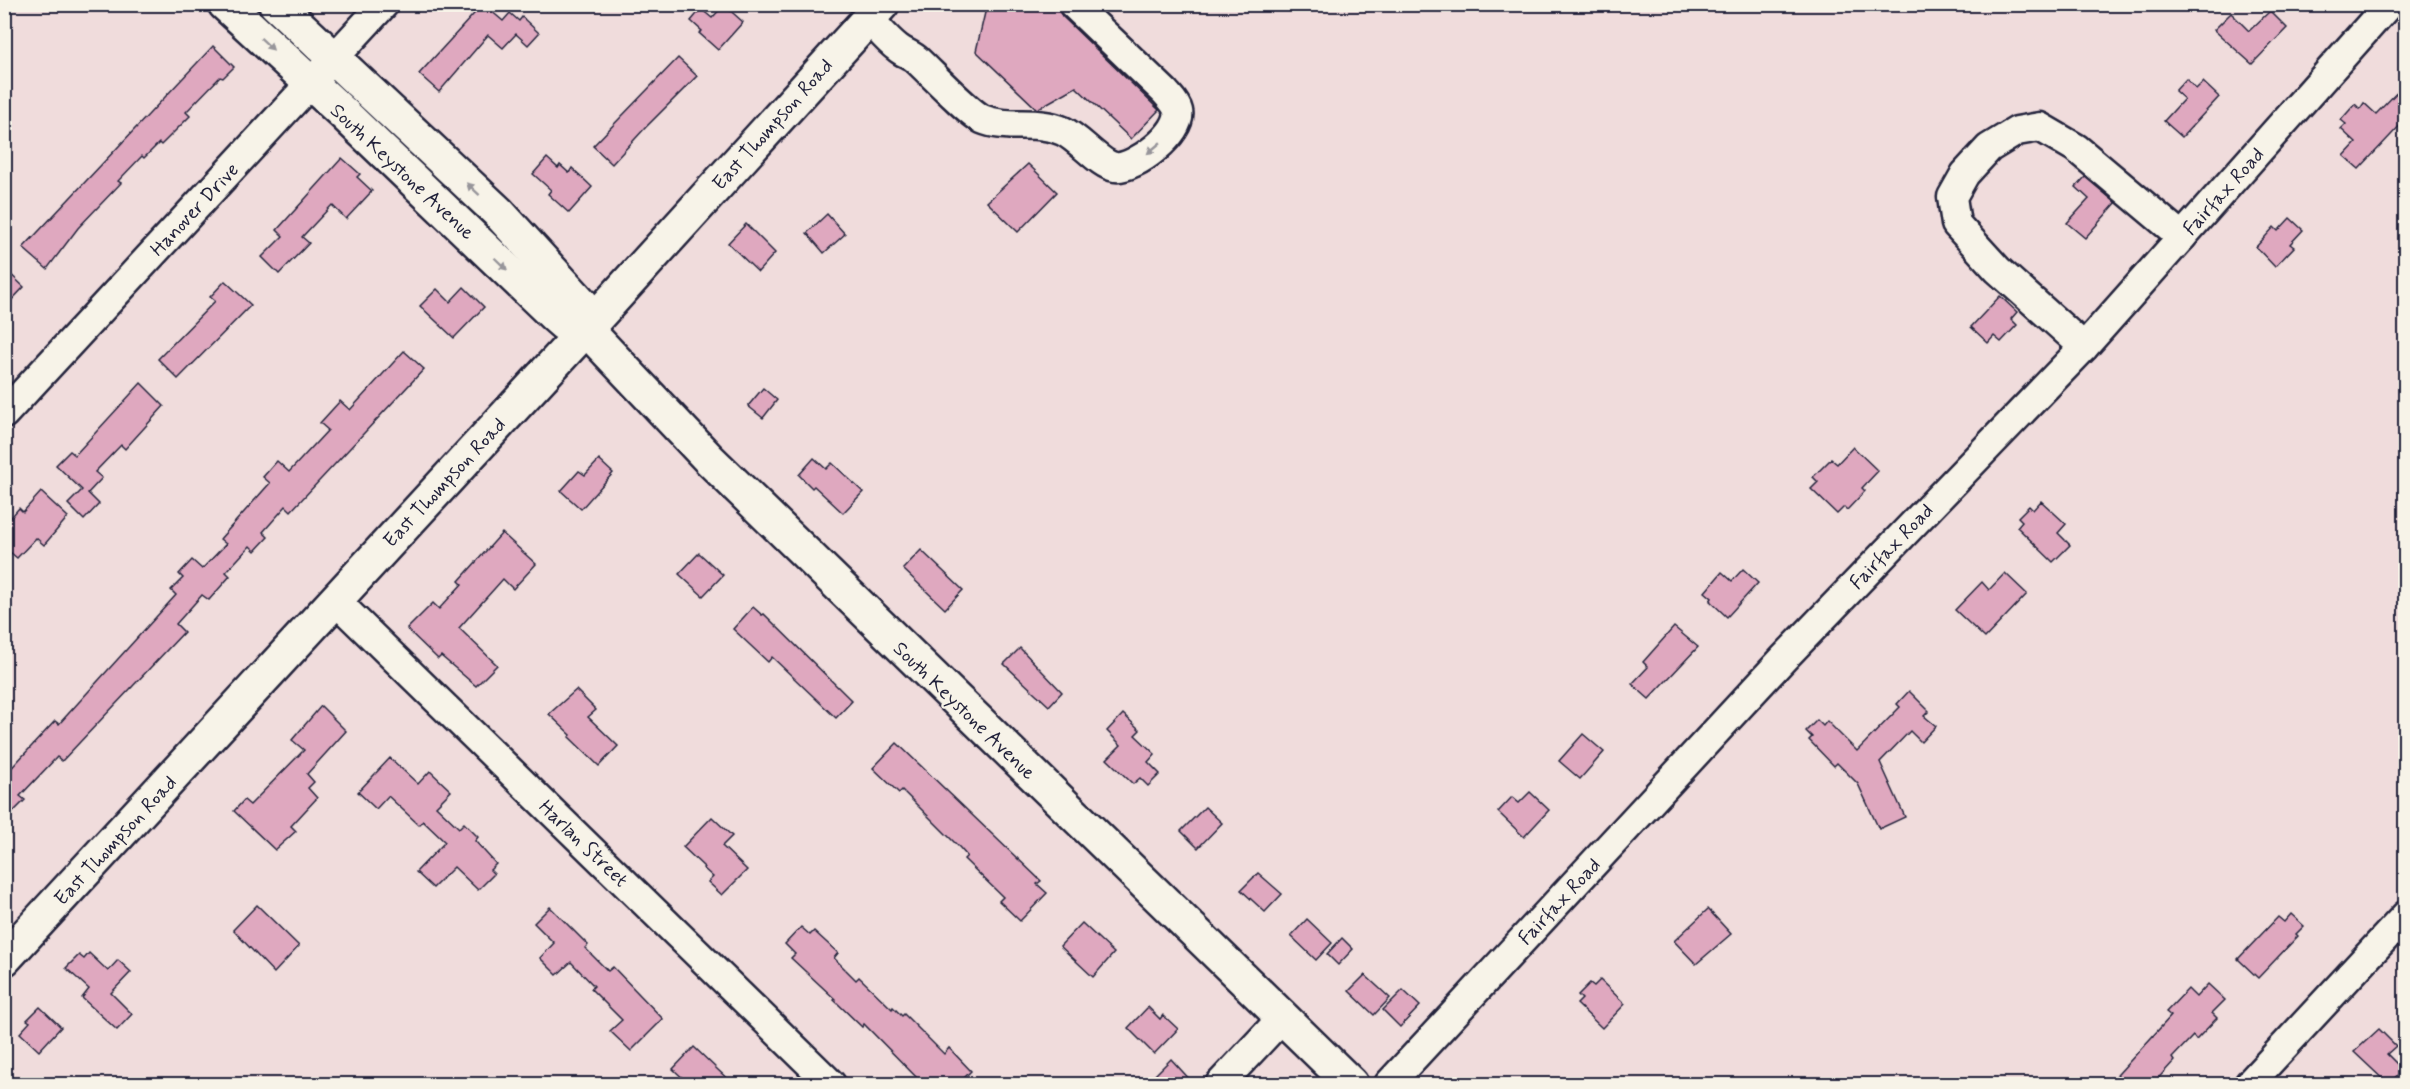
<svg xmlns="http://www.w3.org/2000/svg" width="2410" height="1089" viewBox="0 0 2410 1089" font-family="Mynerve,sans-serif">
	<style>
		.building { fill: #dfa8bf; stroke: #22223b; stroke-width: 1.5 }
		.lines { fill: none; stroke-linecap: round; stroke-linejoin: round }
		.minor-casing { stroke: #22223b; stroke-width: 33 }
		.major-casing { stroke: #22223b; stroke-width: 38 }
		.minor { stroke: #f7f3e8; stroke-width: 28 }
		.major { stroke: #f7f3e8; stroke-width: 33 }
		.oneway { fill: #97959a }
		.labels { text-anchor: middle; stroke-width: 4.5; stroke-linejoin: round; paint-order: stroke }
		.street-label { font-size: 20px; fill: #22223b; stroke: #f7f3e8 }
	</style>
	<rect width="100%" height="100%" fill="#f0dcdc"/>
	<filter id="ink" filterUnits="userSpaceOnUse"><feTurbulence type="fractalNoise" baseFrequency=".0167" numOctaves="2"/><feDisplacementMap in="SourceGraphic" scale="12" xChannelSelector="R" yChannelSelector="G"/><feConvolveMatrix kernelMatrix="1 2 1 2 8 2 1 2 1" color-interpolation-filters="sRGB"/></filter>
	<g filter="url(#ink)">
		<g class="building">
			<polygon points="483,4 503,21 510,13 519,21 522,17 539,33 528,45 516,34 503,48 488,35 439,92 419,74"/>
			<polygon points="987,4 1057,4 1062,16 1159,110 1131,139 1076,87 1037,109 976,51"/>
			<polygon points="724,5 743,22 718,50 699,33 702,31 691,21 701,9 712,18"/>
			<polygon points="2270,11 2287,28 2252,64 2214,30 2231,13 2249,31"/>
			<polygon points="213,46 234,67 223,78 220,77 186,112 190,116 161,145 159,143 144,158 142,156 118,181 121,183 78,228 47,269 23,248"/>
			<polygon points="678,58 697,76 646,127 612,164 593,146"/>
			<polygon points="2186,79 2196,89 2203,82 2219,97 2182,137 2164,121 2184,99 2175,91"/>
			<polygon points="2406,83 2406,119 2359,169 2344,156 2356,143 2341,129 2346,124 2341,120 2355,104 2360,109 2364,103 2376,114"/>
			<polygon points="342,158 360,174 357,177 372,191 346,219 332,205 302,237 309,243 279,274 262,257 283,236 277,230"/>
			<polygon points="547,158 558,168 560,165 569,173 572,168 592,187 569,213 548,194 551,190 533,174"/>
			<polygon points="1028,164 1057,192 1018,232 987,202"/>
			<polygon points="2085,177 2116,203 2085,238 2067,223 2089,199 2076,187"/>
			<polygon points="827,214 845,234 824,253 807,233"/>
			<polygon points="2290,218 2303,230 2290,244 2294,247 2275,267 2256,247 2274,227 2278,231"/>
			<polygon points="746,224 775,253 758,272 728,243"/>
			<polygon points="4,268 24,287 4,308"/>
			<polygon points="225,281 251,305 178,379 158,359 215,301 210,297"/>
			<polygon points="464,287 484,307 454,338 420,306 437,289 450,302"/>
			<polygon points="2000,296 2017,312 2011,319 2017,325 2001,342 1994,336 1988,343 1971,327"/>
			<polygon points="404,351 424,369 291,511 286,506 263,532 268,537 255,551 250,546 226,572 230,576 209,600 202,595 176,624 184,632 62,761 57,757 20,796 25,800 4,821 4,776 55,721 59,724 176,595 171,590 183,578 179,574 192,560 202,569 226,544 220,539 270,483 263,477 277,461 289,472 328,430 320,423 340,401 350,410"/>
			<polygon points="141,383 164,406 125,449 121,445 95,472 102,478 88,493 99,504 84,520 68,504 82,490 56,465 70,451 75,455"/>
			<polygon points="763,388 777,400 763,418 748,406"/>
			<polygon points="1853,447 1878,471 1862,488 1865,491 1847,510 1844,507 1837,514 1811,489 1818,482 1813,477 1831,459 1837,464"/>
			<polygon points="814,458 826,469 832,463 863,492 843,513 814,486 812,488 799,475"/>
			<polygon points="599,460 613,473 581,509 561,491 579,471 585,475"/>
			<polygon points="41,492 68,517 44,545 36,538 17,558 4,547 4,532 10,525 7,522 19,508 23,512"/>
			<polygon points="2041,501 2066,524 2058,533 2070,545 2053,562 2017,527 2022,521 2018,517 2029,506 2033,510"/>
			<polygon points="502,533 536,564 513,589 503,579 459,628 497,665 476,686 441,656 438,659 407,629 433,603 439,609 462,584 459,581"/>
			<polygon points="921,550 963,590 945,609 903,569"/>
			<polygon points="699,553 723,575 703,596 679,574"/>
			<polygon points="1743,569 1758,583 1727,617 1710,601 1712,598 1705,592 1722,572 1732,581"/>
			<polygon points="2005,573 2027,594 1985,638 1955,610 1982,582 1989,590"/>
			<polygon points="753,607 762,615 764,614 852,701 836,718 772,657 768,662 733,629"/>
			<polygon points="1674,627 1698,647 1649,699 1632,684 1648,667 1643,662"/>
			<polygon points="1020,648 1062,692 1049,706 1004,664"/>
			<polygon points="576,690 596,710 588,717 618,746 599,766 569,737 571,735 549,714"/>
			<polygon points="1909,691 1929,711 1924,716 1936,726 1921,742 1910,731 1880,762 1905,817 1879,829 1858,784 1837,763 1834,766 1809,740 1812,737 1806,731 1817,720 1823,726 1827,721 1857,751 1900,707 1897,704"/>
			<polygon points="321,706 346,731 307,774 314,782 308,788 317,798 291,826 296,831 275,850 234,811 244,800 250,805 304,750 292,740"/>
			<polygon points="1123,714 1140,730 1135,735 1155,754 1148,762 1160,774 1148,786 1140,778 1133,784 1107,759 1121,745 1107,731"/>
			<polygon points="1583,734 1604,752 1580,779 1559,761"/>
			<polygon points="897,743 1041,881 1037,884 1047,893 1020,921 999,901 1003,897 964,859 967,856 960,848 902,790 899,793 873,768"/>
			<polygon points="390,758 418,784 430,771 451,791 436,806 459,828 464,823 478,837 475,841 496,864 490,870 494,874 478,890 454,867 433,888 416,872 445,842 423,821 419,825 388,796 376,809 358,792"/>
			<polygon points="1530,792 1549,810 1524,837 1498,812 1512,797 1519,803"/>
			<polygon points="1205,807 1222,823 1198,848 1181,831"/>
			<polygon points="712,817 732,836 722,846 747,870 722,895 708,882 713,877 703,868 704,867 683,847"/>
			<polygon points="1258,873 1282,894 1265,912 1241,890"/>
			<polygon points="257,905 299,946 274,973 233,930"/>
			<polygon points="550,907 588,945 585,948 608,971 613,967 663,1019 631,1051 610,1031 622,1020 591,989 594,986 571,962 557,975 540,958 554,943 534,923"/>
			<polygon points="1708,909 1731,934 1696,964 1674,941"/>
			<polygon points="2291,914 2304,926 2296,934 2298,936 2258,978 2238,959 2278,917 2284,922"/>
			<polygon points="1307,919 1332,943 1316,960 1291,936"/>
			<polygon points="1082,923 1114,953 1093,977 1060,946"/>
			<polygon points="801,927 810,935 814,931 838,953 834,958 856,980 859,977 892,1009 893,1007 902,1016 904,1014 944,1054 949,1048 971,1071 958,1084 923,1084 864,1024 862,1027 834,1000 835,999 791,958 795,954 785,944"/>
			<polygon points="1342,938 1353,949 1338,965 1327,954"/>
			<polygon points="89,953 108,971 118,960 131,972 111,993 132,1014 117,1030 82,998 89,989 66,968 79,955 84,959"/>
			<polygon points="1365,975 1390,998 1374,1015 1349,991"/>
			<polygon points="1600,980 1625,1004 1602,1028 1577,1004 1582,999 1578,995 1590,983 1594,986"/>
			<polygon points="2208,984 2225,1000 2212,1013 2217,1018 2196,1040 2193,1036 2172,1058 2174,1061 2153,1084 2109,1084 2171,1016 2166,1012 2188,989 2196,997"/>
			<polygon points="1403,990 1420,1006 1400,1027 1383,1010"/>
			<polygon points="40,1007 61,1027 39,1051 20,1033 30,1022 27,1020"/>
			<polygon points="1148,1007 1160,1019 1163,1015 1178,1029 1154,1054 1128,1028"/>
			<polygon points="2379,1029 2396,1046 2387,1054 2403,1070 2388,1084 2354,1052"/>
			<polygon points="694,1047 718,1070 733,1084 689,1084 673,1069"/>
			<polygon points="1171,1059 1194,1084 1146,1084"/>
		</g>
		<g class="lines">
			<g class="minor-casing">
				<g id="minor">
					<path d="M869,19C878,28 887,40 898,48C904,53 912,55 917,60C932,74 967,111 982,119C1008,130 1037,119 1063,131C1080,139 1100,165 1115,167C1134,170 1183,132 1178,111C1176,103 1170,98 1165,92L1073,4"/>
					<polyline points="2084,347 1998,270 1956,224 1952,197 1965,174 1989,148 2017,131 2040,127 2076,148 2182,237"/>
					<polyline points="4,414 384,4"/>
					<polyline points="336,601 831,1084"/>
					<polyline points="1220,1084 1282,1018"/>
					<polyline points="1389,1084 1784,658 2084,347 2389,4"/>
					<polyline points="2249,1084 2406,915"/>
				</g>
			</g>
			<g class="major-casing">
				<g id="major">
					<polyline points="225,4 342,112 556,317 564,324 586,329 709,459 1351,1084"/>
					<polyline points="276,4 498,212 582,304 586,329"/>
					<polyline points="4,959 586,329 882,4"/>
				</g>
			</g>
			<use href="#minor" class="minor"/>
			<use href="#major" class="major"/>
		</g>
		<defs><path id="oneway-solid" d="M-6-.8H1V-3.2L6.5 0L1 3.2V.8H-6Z" transform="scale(1.5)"/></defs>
		<g class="oneway">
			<use href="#oneway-solid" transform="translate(267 44) rotate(43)"/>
			<use href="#oneway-solid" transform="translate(1154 148) rotate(140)"/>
			<use href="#oneway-solid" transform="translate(473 189) rotate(-137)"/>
			<use href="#oneway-solid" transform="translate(501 264) rotate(44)"/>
		</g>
	</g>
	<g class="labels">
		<g class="street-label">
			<text transform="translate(772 124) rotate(-48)" y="7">East Thompson Road</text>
			<text transform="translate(403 171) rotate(43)" y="7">South Keystone Avenue</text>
			<text transform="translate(2223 191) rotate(-48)" y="7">Fairfax Road</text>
			<text transform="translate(194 209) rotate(-47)" y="7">Hanover Drive</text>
			<text transform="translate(444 482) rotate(-47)" y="7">East Thompson Road</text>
			<text transform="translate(1891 546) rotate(-46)" y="7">Fairfax Road</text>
			<text transform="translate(965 710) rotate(44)" y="7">South Keystone Avenue</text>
			<text transform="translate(115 840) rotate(-47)" y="7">East Thompson Road</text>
			<text transform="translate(584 843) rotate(44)" y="7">Harlan Street</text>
			<text transform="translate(1559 901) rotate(-47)" y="7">Fairfax Road</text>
		</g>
	</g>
	<rect width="2410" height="1089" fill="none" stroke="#f7f3e8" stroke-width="24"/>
	<rect x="12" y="12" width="2386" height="1065" fill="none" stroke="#22223b" stroke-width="2" filter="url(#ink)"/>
</svg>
